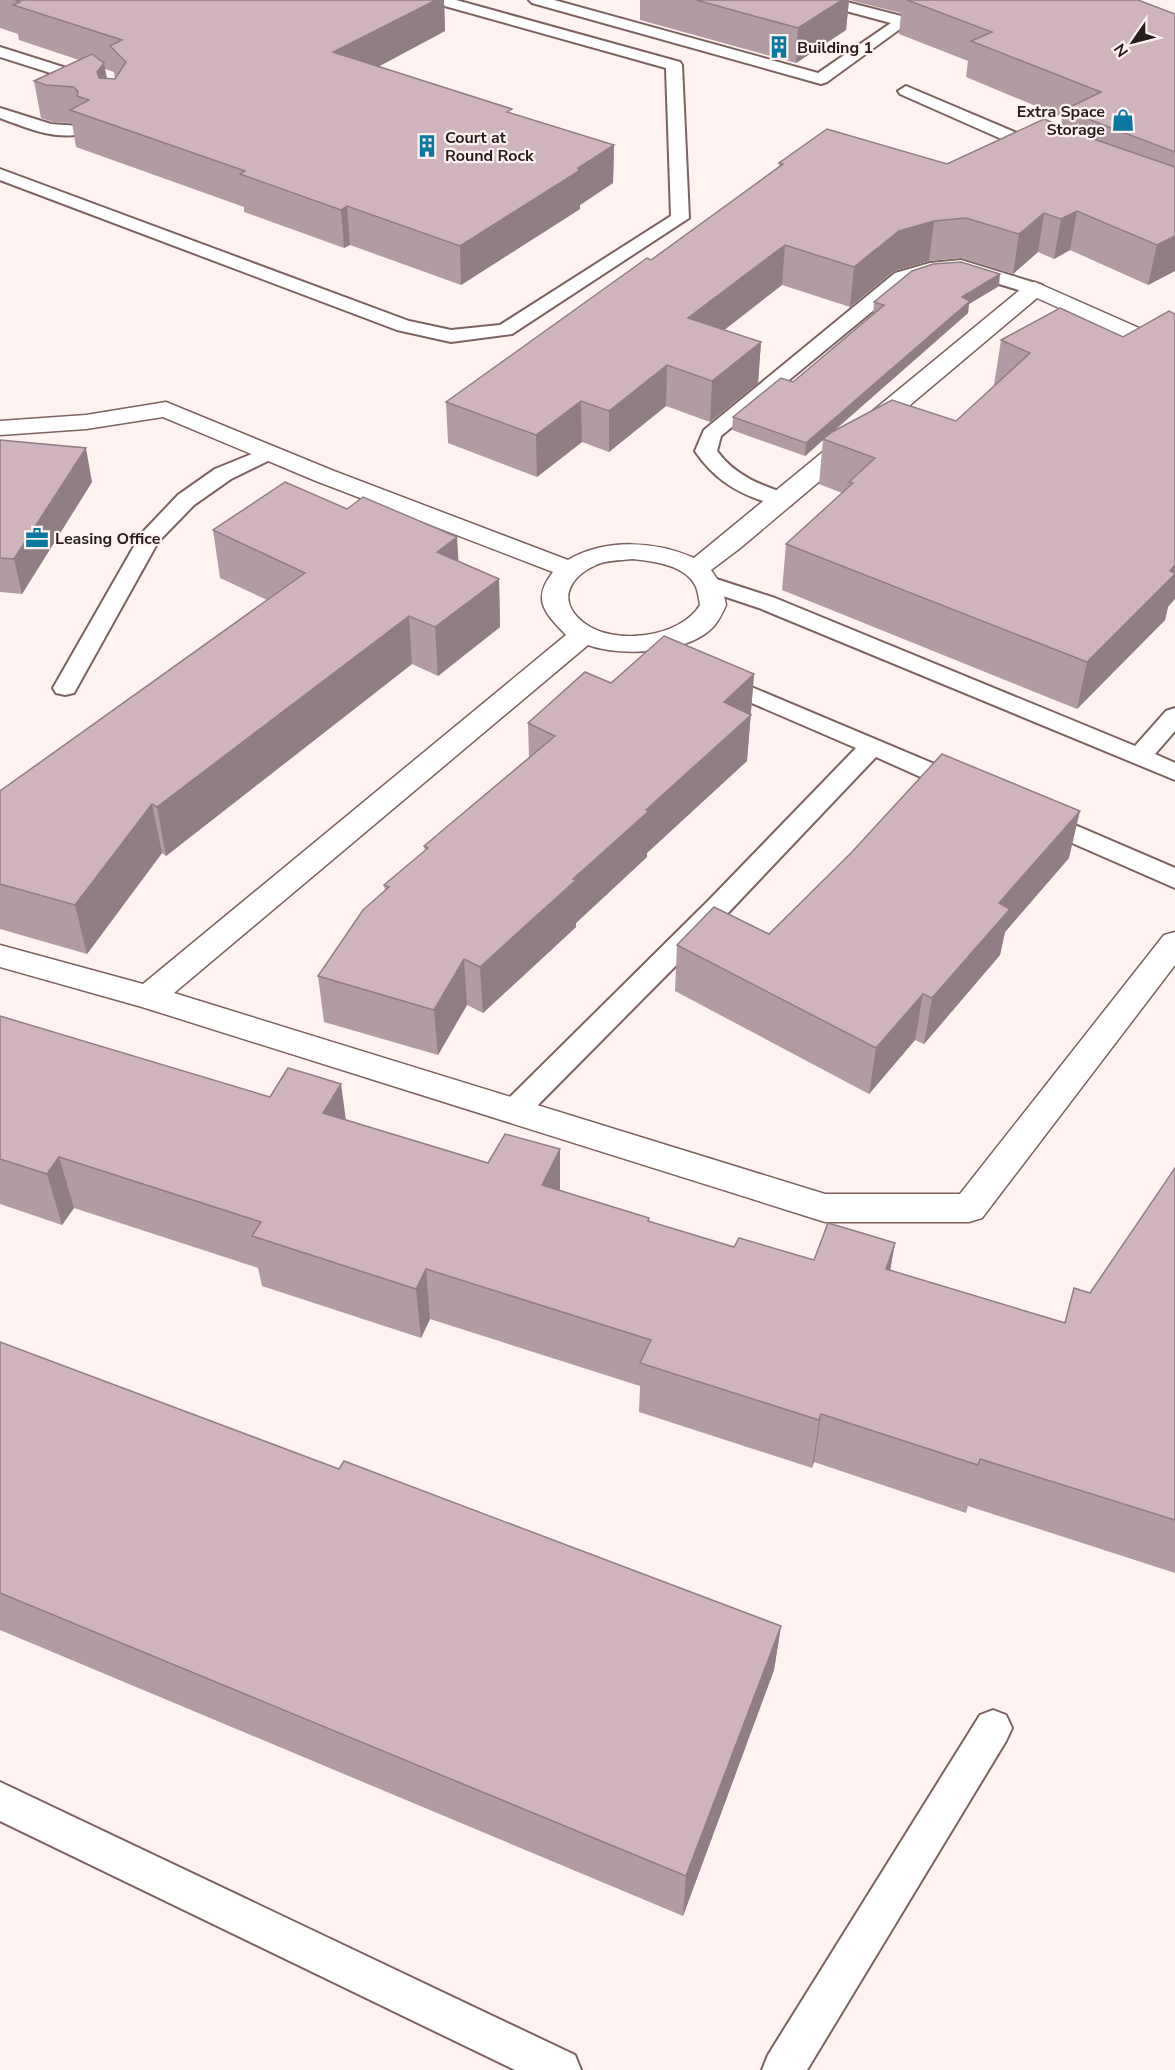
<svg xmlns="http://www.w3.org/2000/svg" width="1175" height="2070" viewBox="0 0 1175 2070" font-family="'Nunito Sans',sans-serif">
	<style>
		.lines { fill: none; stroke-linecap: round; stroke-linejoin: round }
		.service-casing { stroke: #7c635f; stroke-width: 4 }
		.minor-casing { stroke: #7c635f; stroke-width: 3 }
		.service { fill: #fff; fill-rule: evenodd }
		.minor { fill: #fff; fill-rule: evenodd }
		.wall { fill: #b29ba3; fill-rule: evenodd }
		.shaded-wall { fill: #917e84 }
		.building { fill: #cfb4bd; stroke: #917e84; stroke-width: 1.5 }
		.labels { text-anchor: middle; stroke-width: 4.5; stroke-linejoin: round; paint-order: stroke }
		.far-poi-label { font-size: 16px; font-weight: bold; fill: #271d1c; stroke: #fff3f1; text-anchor: start }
	</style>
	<rect width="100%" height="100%" fill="#fff3f1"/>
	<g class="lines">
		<g class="service-casing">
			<g id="service">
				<polygon points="431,0 456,0 680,62 682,65 689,218 512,334 451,342 397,330 0,180 0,169 409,321 451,330 500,325 671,216 666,68 434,3"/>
				<polygon points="529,0 554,0 818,73 891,23 816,3 813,0 839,0 909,18 911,21 827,82 821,84 532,3"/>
				<polygon points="0,47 101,79 103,82 95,87 0,57"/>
				<polygon points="906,86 1050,147 1053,151 1050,155 1038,155 900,94 898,91"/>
				<path d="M0,108L51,124L80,126L82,130L80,134C53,140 25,127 0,118Z"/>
				<path d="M961,260L1042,285L1044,289L1042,293L1035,295L960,272L931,274L909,281L721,436L717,451C735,476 762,486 791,495L794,500L791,505C781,507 773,504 763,501C733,491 713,477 695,451L704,430L895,273L930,263Z"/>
				<polygon points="269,447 276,449 280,453 276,457 231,479 194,505 158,542 74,693 65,695 56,693 53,688 141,534 178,495 215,469"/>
				<polygon points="707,576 775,598 1135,746 1166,711 1175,708 1175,731 1155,754 1175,763 1175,780 759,608 699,588 696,583 699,578"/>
				<polygon points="718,673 970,779 974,785 970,791 961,793 952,791 876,757 727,914 524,1119 514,1122 504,1119 499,1111 504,1103 709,900 856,748 710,685 706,680 710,675"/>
				<polygon points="1040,810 1175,868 1175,888 1031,825 1027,819 1031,813"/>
				<polygon points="993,1710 1006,1715 1012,1728 1006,1741 807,2070 762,2070 768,2055 980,1715"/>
				<polygon points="0,1782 575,2055 581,2070 515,2070 0,1821"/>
			</g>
		</g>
		<g class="minor-casing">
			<path id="minor" d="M1035,282L1175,344V360L1037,298L739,549L711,570L722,586L726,605C723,612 719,620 714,626C689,654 621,657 588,645L174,993L825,1194H960L1164,935L1175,932V965L982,1218L969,1222H825L142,1007L0,967V945L143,984L566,635C545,613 531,600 553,572L316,481L163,417L86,429L0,435V421L86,415L166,402L334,471L568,560C606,538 655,541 694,558L1027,284ZM633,559C652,561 687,565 696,587C698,592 699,599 700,605C680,638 614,646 584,623C554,600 571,574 601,563C611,560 623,560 633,559Z"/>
		</g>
		<use href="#service" class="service"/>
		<use href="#minor" class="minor"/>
	</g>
	<g class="wall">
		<path d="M0,0H444L445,31L378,67L512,113L614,145L613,183L580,205V209L461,285L350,245L344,248L244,212V207L76,147L72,123L53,122L41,118L34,81L79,60L19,40L18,34L0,28ZM105,69L114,72L115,79L107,78Z"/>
		<polygon points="640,0 1138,0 1175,14 1175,271 1148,285 1070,250 1054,259 1038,252 1013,274 961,258 929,261 894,271 850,307 782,285 724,330 761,342 758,383 710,422 666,406 609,452 582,442 537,477 448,443 446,402 651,260 779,167 779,163 947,164 1061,126 1062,117 966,77 968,61 899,34 901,13 849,0 846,30 796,63 640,20"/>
		<polygon points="999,286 969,304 968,313 834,431 956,421 995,385 994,385 1001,340 1060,308 1168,607 1165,620 1077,709 782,590 786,544 842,493 819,484 823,440 805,456 732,430 733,417 793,382 873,314 874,302"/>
		<polygon points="0,440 92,482 22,594 0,592"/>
		<polygon points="213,530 458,561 499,579 500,627 438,676 412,664 166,856 162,853 87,954 0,929 0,791 267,600 220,578"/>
		<polygon points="754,674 747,761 647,853 647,857 576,923 576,927 483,1013 467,1005 438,1055 324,1022 318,976 385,891 384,885 425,851 424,846 529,758 528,723 611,683"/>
		<polygon points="1069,858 1005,932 1000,955 924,1044 915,1040 869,1094 675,991 677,945 769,934"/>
		<polygon points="0,1016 346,1120 560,1190 649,1218 649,1222 734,1247 814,1260 895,1243 890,1270 1064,1322 1090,1293 1175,1168 1175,1573 968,1506 966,1513 814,1462 812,1468 639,1412 640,1386 430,1319 421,1338 262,1286 258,1268 74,1208 62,1225 0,1204"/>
		<polygon points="0,1342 339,1469 781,1626 774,1670 683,1916 0,1630"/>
	</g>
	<g class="shaded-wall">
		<polygon points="436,0 444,0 445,31 336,89 333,52"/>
		<polygon points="842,0 849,0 846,30 796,63 798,28"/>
		<polygon points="104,63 110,99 103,109 97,72"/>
		<polygon points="614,145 613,183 580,205 580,209 461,285 460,246"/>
		<polygon points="347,206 350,245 344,248 341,210"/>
		<polygon points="1077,211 1070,250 1054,259 1061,219"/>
		<polygon points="1044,213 1038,252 1013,274 1019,234"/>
		<polygon points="934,221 929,261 894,271 850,307 854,267 899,231"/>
		<polygon points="1175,236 1175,271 1148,285 1157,245"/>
		<polygon points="785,245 782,285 687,359 688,318"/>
		<polygon points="1000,274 999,286 969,304 968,313 805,456 806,443 962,297"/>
		<polygon points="761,342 758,383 710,422 712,381"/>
		<polygon points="667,365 666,406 609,452 609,411"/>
		<polygon points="581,401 582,442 537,477 536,435"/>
		<polygon points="86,448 92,482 22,594 14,559"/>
		<polygon points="457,537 460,585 437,552"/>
		<polygon points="1175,565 1175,599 1168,607 1165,620 1077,709 1087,662"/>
		<polygon points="499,579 500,627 438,676 435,627"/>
		<polygon points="409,616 412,664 166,856 157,807"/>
		<polygon points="754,674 747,761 647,853 647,857 576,923 576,927 483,1013 480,967 646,810 724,702"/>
		<polygon points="152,804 162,853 87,954 75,905"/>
		<polygon points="1080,811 1069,858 1005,932 1000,955 924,1044 932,998 999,903"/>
		<polygon points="464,959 467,1005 438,1055 434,1010"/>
		<polygon points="923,994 915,1040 869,1094 876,1048"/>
		<polygon points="341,1084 348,1135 323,1113"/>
		<polygon points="560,1149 560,1200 542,1185"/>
		<polygon points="59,1157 74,1208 62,1225 47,1174"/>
		<polygon points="895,1243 886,1293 886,1269"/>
		<polygon points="426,1269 430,1319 421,1338 416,1289"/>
		<polygon points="821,1414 814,1462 812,1468 819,1420"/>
		<polygon points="781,1626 774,1670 683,1916 686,1876"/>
	</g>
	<g class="building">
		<polygon points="15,0 436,0 333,52 512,109 507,112 614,145 578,168 579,171 460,246 347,206 341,210 240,174 245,171 70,110 89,100 77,96 78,92 74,87 46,85 34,81 92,54 104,63 97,72 99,78 115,79 126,62 110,46 122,40 13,5 20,2"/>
		<polygon points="696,0 842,0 798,28"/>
		<polygon points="907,0 1138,0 1175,14 1175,152 1064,110 1101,92 971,41 992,32"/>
		<polygon points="1044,119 1079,134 1175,167 1175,236 1157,245 1077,211 1061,219 1044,213 1019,234 966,218 934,221 899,231 854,267 785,245 688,318 761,342 712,381 667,365 609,411 581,401 536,435 446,402 647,258 651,260 783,164 779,163 827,129 947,164"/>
		<polygon points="961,262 1000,274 962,297 970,301 806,443 733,417 781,378 793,382 884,305 874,302 912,271 933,264"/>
		<polygon points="1060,308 1123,337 1169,311 1175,314 1175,565 1170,571 1175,573 1175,574 1087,662 786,544 853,483 849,482 875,458 823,439 832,432 892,400 956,421 1030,353 1001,340"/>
		<polygon points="0,440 86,448 14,559 0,558"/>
		<polygon points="285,482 347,509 363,497 457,537 437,552 499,579 435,627 409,616 157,807 152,804 75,905 0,884 0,791 305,573 213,530"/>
		<polygon points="664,636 754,674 724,702 751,715 646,810 649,811 573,879 576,880 480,967 464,959 434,1010 318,976 363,910 389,887 384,885 428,848 424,846 555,736 528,723 585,672 611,683"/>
		<polygon points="942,754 1080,811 999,903 1010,909 932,998 923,994 876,1048 677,945 714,907 769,934 851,853"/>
		<polygon points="0,1016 270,1097 288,1068 312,1075 341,1084 323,1113 488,1163 505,1134 560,1149 542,1185 649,1218 648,1221 734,1247 739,1238 814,1260 828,1223 862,1233 895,1243 886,1269 1065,1323 1074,1288 1090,1293 1175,1168 1175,1520 980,1459 978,1465 821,1414 819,1420 640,1363 651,1340 426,1269 416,1289 252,1236 261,1222 59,1157 47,1174 0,1159"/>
		<polygon points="0,1342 339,1469 344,1461 781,1626 686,1876 0,1593"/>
	</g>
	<defs>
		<g id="building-bare" transform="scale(1.8)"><path d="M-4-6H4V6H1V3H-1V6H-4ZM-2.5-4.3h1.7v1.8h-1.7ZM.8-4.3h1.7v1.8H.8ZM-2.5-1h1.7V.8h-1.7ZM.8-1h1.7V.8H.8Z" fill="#0a77a1" stroke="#fff3f1" stroke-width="2.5" paint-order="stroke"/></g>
		<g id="shop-bare" transform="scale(1.8)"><path d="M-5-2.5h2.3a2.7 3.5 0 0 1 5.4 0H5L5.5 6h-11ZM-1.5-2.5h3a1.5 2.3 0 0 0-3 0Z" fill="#0a77a1" stroke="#fff3f1" stroke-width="2.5" paint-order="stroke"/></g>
		<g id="office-bare" transform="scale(1.8)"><path d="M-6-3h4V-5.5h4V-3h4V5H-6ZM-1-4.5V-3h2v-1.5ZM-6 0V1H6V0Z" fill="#0a77a1" stroke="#fff3f1" stroke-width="2.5" paint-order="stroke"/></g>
	</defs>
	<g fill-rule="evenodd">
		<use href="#building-bare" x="779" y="47"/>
		<use href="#shop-bare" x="1123" y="120"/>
		<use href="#building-bare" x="427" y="146"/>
		<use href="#office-bare" x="37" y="538"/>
	</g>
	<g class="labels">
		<g class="far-poi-label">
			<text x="797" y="53">Building 1</text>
			<text x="1105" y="117" text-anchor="end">Extra Space<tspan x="1105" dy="18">Storage</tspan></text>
			<text x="445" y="143">Court at<tspan x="445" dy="18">Round Rock</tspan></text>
			<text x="55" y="544">Leasing Office</text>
		</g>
	</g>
	<g transform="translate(1133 42) rotate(235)" stroke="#fff3f1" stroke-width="4.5" paint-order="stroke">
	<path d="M0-4.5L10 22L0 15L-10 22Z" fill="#271d1c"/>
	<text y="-9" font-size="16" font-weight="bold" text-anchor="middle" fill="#271d1c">N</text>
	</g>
</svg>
